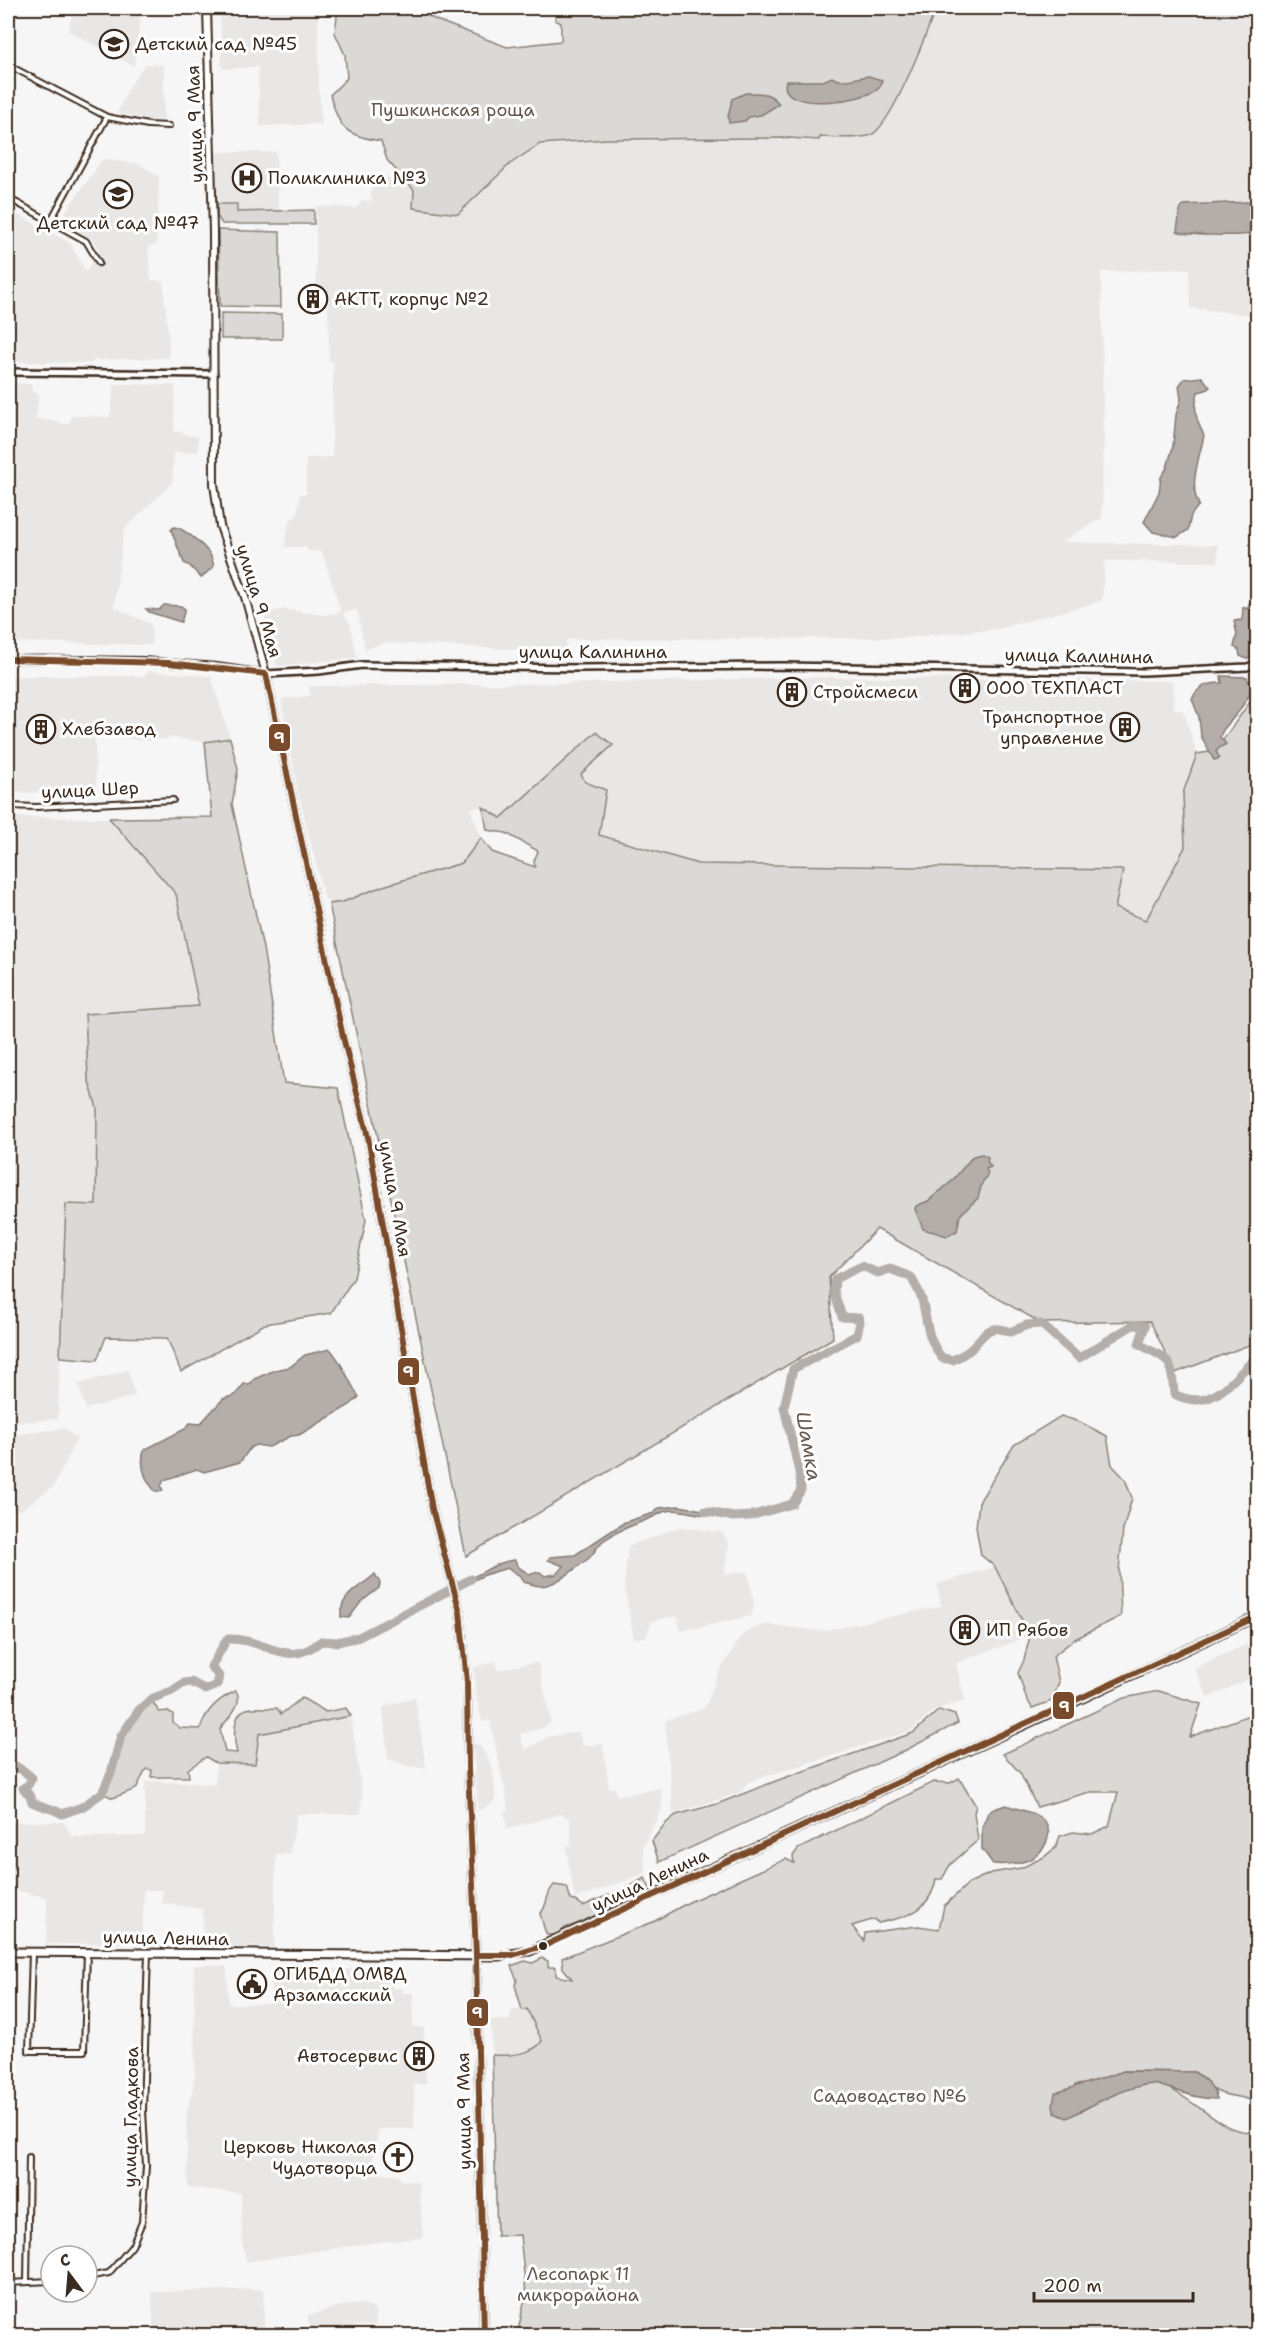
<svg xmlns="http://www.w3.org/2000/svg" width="1265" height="2343" viewBox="0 0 1265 2343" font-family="'Shantell Sans',sans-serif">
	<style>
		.built { fill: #e9e7e6 }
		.green { fill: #dbd9d6; stroke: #8b827a; stroke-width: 1.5 }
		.water { fill: #b4aeaa; stroke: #847972; stroke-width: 1.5 }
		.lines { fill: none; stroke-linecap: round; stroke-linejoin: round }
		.river { stroke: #b4aeaa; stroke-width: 9 }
		.minor-casing { stroke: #3b2a1e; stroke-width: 8 }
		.tertiary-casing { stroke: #3b2a1e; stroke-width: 10 }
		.secondary-casing { stroke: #3b2a1e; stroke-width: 10 }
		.primary-casing { stroke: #3b2a1e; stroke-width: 11 }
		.minor { stroke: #fff; stroke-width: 4 }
		.tertiary { stroke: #fff; stroke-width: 5 }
		.secondary { stroke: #fff; stroke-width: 6 }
		.primary { stroke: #fff; stroke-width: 7 }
		.bus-1-casing { stroke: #fff; stroke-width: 10 }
		.bus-1 { stroke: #7a4b2a; stroke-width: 6 }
		.bus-dot { fill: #3b2a1e; stroke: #fff; stroke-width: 2 }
		.labels { text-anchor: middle; stroke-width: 6; stroke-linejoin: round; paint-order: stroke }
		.poi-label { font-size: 18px; fill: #3b2a1e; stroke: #fff; text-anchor: start }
		.park-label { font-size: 18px; fill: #63564c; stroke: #fff }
		.street-label { font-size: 18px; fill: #3b2a1e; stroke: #fff }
		.water-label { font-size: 20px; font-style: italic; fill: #65584f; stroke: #fff }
		.line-badge { stroke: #fff; stroke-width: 2 }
		.badge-label { font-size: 16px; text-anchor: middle; font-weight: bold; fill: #fff }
	</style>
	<rect width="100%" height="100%" fill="#f7f6f6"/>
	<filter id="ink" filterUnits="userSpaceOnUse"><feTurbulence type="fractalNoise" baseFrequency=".0167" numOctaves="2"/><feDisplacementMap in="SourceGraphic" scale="12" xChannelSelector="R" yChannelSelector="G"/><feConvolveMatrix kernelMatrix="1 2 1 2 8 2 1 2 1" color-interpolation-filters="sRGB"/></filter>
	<g filter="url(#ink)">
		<g class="built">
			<polygon points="74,8 142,8 134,66 68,31"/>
			<polygon points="220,8 318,8 319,90 322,124 260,126 258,67 222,69"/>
			<polygon points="936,8 1257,8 1257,316 1190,308 1189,269 1101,272 1104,434 1102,518 1061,542 1218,545 1218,562 1105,561 1102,601 998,629 900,638 566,639 566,652 386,643 365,649 357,610 342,613 350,623 357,658 277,666 264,614 282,609 323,615 341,612 322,552 309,551 306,547 284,547 289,521 297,515 300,494 306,494 306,458 332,457 333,362 329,362 328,294 316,294 316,206 357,208 362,200 372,201 371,194 374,174 407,182 415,190 458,214 510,164 540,144 607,139 789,138 818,140 820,137 873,134 895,102 909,74"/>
			<polygon points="145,64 164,65 164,120 148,120 117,113 129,87"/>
			<polygon points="216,152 276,152 279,211 217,213"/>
			<polygon points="103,159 140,164 159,177 157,245 148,246 151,280 163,281 169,341 169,358 94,360 92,363 8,362 8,209 70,243 86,272 99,250 92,239 68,225 65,212"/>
			<polygon points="8,383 31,384 32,391 39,394 36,419 59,421 60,423 69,424 71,416 110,417 114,384 175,385 174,431 183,432 186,435 198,436 198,452 174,452 172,483 124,530 114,607 151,624 152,645 8,642"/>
			<polygon points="149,671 211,676 230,738 205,742 174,738 147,741 95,735 96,792 8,793 8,676 144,676"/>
			<polygon points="813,677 1173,681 1174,710 1183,710 1197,754 1183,793 1186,847 1146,921 1115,908 1123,870 698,864 599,835 606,790 585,782 581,774 612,745 580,746 501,818 483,807 470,808 481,838 462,863 383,886 343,902 329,904 324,897 298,791 281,699 310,696 309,686 580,683"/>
			<polygon points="8,817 109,818 176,894 199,1006 88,1078 97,1108 96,1205 66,1204 58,1419 8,1423"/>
			<polygon points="128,1370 135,1396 86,1409 78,1384"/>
			<polygon points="64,1428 77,1438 54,1486 21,1510 8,1512 8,1436"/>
			<polygon points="680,1527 722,1532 729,1543 725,1566 726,1574 747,1571 754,1602 753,1611 751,1616 681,1631 677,1616 652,1621 646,1637 634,1639 624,1586 628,1546"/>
			<polygon points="995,1567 1030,1636 956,1663 965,1701 936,1709 911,1731 748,1782 742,1792 673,1814 665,1721 705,1707 717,1676 741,1636 763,1624 822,1631 941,1606 937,1584"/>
			<polygon points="1247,1644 1257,1665 1257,1675 1208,1698 1194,1668"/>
			<polygon points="496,1661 497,1670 538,1662 551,1722 543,1728 520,1734 525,1750 548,1737 578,1731 583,1746 603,1744 609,1788 615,1788 617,1796 661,1788 662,1809 643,1846 646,1873 575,1899 566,1847 571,1844 570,1819 561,1814 507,1829 504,1811 509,1810 490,1720 482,1722 475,1689 474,1667"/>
			<polygon points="415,1697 421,1734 426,1769 405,1765 388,1759 383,1707"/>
			<polygon points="351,1716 362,1795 361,1814 297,1814 290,1854 276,1854 274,1947 202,1947 203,1909 161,1903 163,1890 144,1890 142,1943 46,1944 47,1898 8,1888 8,1822 64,1822 72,1837 145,1836 145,1781 215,1784 216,1763 255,1764 259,1734"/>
			<polygon points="473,1743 480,1746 487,1756 493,1771 495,1788 495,1799 490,1805 478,1811"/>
			<polygon points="194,1965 220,1965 227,1967 228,2004 271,2003 271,1968 385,1970 392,1973 392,1988 402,1988 402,1993 413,1993 413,2027 424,2027 426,2084 414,2084 414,2129 379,2129 372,2162 380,2173 400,2176 400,2180 419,2182 423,2238 371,2243 246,2262 242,2241 241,2193 188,2188 186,2118 195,2076"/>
			<polygon points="527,2009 542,2041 540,2045 511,2056 492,2055 491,2020 510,2020 512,2010"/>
			<polygon points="263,2289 265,2335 153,2335 152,2292"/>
			<polygon points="364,2304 376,2311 376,2325 347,2326 349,2335 312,2335 307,2316 340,2306"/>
		</g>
		<g class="green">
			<path d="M338,8H414L436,20L507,47L561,41V23L555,20V8H936C927,32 892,125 871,135C860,140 833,137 820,137L819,140L789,138L607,139L540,144L510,164L458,214L413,208L414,190L387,160L381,141C344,134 341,131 330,95L347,78L345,55L335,33Z"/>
			<polygon points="217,204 237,204 237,212 314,210 314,224 222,224 217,216"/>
			<polygon points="218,230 280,232 281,307 220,306"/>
			<polygon points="221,313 282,314 282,339 221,339"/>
			<polygon points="1257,692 1257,1342 1175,1373 1150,1321 1041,1323 877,1229 829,1277 833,1338 466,1556 329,904 343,902 383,886 462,863 481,838 492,852 535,867 534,861 538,851 506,833 487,830 483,807 501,818 596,732 613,745 581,774 585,782 606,790 599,835 698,864 1123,870 1115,908 1146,920 1185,847 1183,793 1197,754 1215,751"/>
			<polygon points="230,738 238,769 232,804 263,948 284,1083 338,1088 366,1220 354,1278 331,1313 265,1324 181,1372 167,1338 106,1337 97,1360 60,1357 66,1204 96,1205 97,1108 88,1078 85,1014 199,1006 176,894 109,818 212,817 205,742"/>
			<polygon points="1061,1416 1080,1422 1107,1436 1112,1465 1125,1479 1132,1498 1123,1530 1119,1570 1121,1616 1075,1639 1053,1656 1059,1682 1052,1701 1032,1708 1026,1697 1018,1673 1024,1660 1030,1636 995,1567 981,1555 976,1527 979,1502 1014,1445"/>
			<path d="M236,1691C245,1703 227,1719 220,1729L225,1752L237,1753C234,1742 231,1713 247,1709C255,1706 268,1709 277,1708L281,1714L302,1698L326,1712L346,1708L351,1716L259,1734L255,1764L216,1763L206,1757L188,1769L189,1777H151L152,1770L146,1769L136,1789L113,1798L102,1793L111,1773L121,1736L139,1710L151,1699L159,1712L168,1711L173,1714V1722L180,1728L200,1729C206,1710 218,1699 236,1691Z"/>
			<path d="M1159,1691L1201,1704L1190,1737L1257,1712V2103C1244,2095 1229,2098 1216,2091C1209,2087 1202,2077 1194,2072L1124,2071L1086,2084L1075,2085L1081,2111C1099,2101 1134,2083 1155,2084C1177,2086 1209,2119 1231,2128C1239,2131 1249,2132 1257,2134V2335H519V2326L526,2293L520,2235L497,2236L492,2055C507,2056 533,2055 542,2041L527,2009L522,2010L515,1985L517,1980L511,1966L525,1961L533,1963L542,1958L548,1961V1967H556V1976L572,1979L563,1968L562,1958L653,1922L689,1902L786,1859L794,1863L793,1856L798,1849L934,1782L950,1783L959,1778L976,1806L974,1813L978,1840L950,1865L942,1879H936C930,1912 906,1917 878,1923L875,1919L852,1926L864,1941L865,1933L918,1926L939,1929L944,1906L969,1883L991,1873L1021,1868L1044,1857L1056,1847L1060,1836L1073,1832L1092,1834L1109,1826L1118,1792H1090L1037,1807L1020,1773L1003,1754L1124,1698Z"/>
			<polygon points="939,1710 955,1715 958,1723 904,1751 659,1862 652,1841 665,1824 676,1815 717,1804 781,1779 913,1733"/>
			<path d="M645,1878L650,1888L582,1922L565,1928L556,1935H547C543,1928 543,1921 540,1914C548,1907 545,1894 554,1885L567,1887L571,1900L578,1902L583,1906L628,1887Z"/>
		</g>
		<g class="water">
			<path d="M868,76L882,80C881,84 882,85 879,88C867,102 776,113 786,81H823L832,77L838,80H847Z"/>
			<path d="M746,93C760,93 771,92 779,104L761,115L749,117L745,121L729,123L728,117L732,99Z"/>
			<path d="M1249,202L1251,207L1250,234C1239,236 1186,236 1177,231L1180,210L1184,205Z"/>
			<path d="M1202,377L1210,387L1206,390L1198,392C1193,409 1196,420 1204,435C1200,456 1188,486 1199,505L1191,515L1188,530L1177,537L1153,532L1144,522L1159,492L1161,477L1167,468L1173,446L1176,415L1181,399L1179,386L1184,379Z"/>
			<path d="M174,527C183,527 206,547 211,556C212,559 213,563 214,566L201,578L190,566L184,563L171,530Z"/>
			<polygon points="1257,586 1257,628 1254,629 1254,632 1257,635 1257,656 1247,659 1240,656 1239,650 1234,647 1237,634 1234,621 1242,620 1243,607 1247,609"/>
			<polygon points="164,605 181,606 185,609 181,622 149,612 146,609 159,610"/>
			<path d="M1221,676L1247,677L1248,681L1256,682V685L1239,711L1223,730L1220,737L1226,744L1219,748L1216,752L1220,758L1214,760L1201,736L1199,717L1192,699C1198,686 1208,683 1222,683Z"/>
			<polygon points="982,1154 988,1157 987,1161 991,1167 986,1169 988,1174 982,1183 978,1198 960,1215 957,1231 947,1236 923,1229 915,1209 916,1206 928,1201 952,1181 973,1156"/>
			<path d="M330,1349C343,1363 348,1381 359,1397L350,1405L299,1435L291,1436L269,1447L256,1445L251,1447L240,1462L204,1472L197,1469L164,1480L161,1486L163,1491H155C144,1479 140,1465 144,1450L185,1429L190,1423L200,1424L223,1399L235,1395L245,1383L249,1385L254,1379L275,1370L290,1367L305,1355Z"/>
			<path d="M679,1506L715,1512C704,1521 676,1504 661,1513C643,1523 621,1527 603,1541C597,1546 594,1554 588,1559C575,1568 558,1585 541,1586C535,1586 529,1583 523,1582L520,1576L508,1568L487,1574L463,1585L462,1581C481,1576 495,1561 515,1560L518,1567L529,1574L540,1572L545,1576L556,1574L564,1566L548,1560L550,1557L575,1555L625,1522L654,1513L659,1508Z"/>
			<path d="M375,1574L380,1583L379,1588L361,1602L349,1618L341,1617C339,1594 362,1587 375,1574Z"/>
			<path d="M1006,1805C1017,1809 1031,1811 1041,1818C1058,1832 1043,1856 1026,1861C1016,1864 1003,1865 993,1864L982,1849V1827L988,1813L994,1809Z"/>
			<path d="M1124,2071L1194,2072C1205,2079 1214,2086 1217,2099C1195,2099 1179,2091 1158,2085C1138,2079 1086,2108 1067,2118L1055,2113L1053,2105L1055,2093Z"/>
		</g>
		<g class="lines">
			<g class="river">
				<path d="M705,1511L733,1517L750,1516L792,1504L801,1490L800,1476L784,1407L793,1369L857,1335L860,1322L859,1318L842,1317L834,1292L835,1279L862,1266L878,1273L890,1269L911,1277C915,1285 922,1295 923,1304C928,1326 927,1338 942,1358L953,1360C958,1357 965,1354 970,1350C984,1336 987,1322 1010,1332L1027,1325L1041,1324L1079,1358L1133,1325L1145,1326L1139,1344C1170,1361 1171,1356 1174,1394C1214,1414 1231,1379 1258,1356"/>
				<path d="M8,1762L24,1771L32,1778L28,1785L23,1788L30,1796L32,1802C42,1807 53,1808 62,1814L82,1807L102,1793L111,1773L121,1736L139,1710L151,1699L172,1691L184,1683L191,1682L206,1690L217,1685L219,1676L211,1667L227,1639C265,1637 287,1671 321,1641L337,1642L359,1637L471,1579"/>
			</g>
			<g class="minor-casing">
				<g id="minor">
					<polyline points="8,65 107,117 148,125 169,126"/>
					<polyline points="8,198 86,241 99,263"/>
					<polyline points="51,220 107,117"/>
					<polyline points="8,806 36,807 173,800"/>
					<polyline points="32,1952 29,2051 84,2051 87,1952"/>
					<polyline points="87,2277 109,2273 132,2246 142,2222 146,2166 143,2111 148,1953"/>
					<polyline points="27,2282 29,2157"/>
					<polyline points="8,2283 51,2281"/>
				</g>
			</g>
			<g class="tertiary-casing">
				<g id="tertiary">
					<polyline points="8,372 214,374"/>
					<polyline points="8,659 145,661 217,667 266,674 319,671 362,665 580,668 782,666 1144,672 1247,667 1258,664"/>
				</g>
			</g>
			<g class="secondary-casing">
				<polyline id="secondary" points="207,8 213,232 214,484 220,526 245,597 266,674 343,1037 368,1137 432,1509 460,1612 467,1682 468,1769 476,1955 484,2336"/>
			</g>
			<g class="primary-casing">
				<polyline id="primary" points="8,1952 498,1956 530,1951 1072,1703 1258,1616"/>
			</g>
			<use href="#minor" class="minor"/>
			<use href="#tertiary" class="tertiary"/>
			<use href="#secondary" class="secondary"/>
			<use href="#primary" class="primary"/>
			<g class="bus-1-casing">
				<g id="bus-1">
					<polyline points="8,659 169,663 266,674 343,1037 368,1137 432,1509 460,1612 467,1682 468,1769 476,1955 484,2336"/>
					<polyline points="476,1955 513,1955 546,1945 1258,1616"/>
				</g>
			</g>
			<use href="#bus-1" class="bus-1"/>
		</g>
	</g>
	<defs>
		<g id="school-ring" transform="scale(1.5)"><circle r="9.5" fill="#fff" stroke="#3b2a1e" stroke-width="1.5"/><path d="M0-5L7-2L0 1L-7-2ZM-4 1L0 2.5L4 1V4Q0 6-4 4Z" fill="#3b2a1e"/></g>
		<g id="hospital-ring" transform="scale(1.5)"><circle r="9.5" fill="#fff" stroke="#3b2a1e" stroke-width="1.5"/><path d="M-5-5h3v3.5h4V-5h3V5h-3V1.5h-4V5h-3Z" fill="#3b2a1e"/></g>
		<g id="building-ring" transform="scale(1.5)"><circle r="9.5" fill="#fff" stroke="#3b2a1e" stroke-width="1.5"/><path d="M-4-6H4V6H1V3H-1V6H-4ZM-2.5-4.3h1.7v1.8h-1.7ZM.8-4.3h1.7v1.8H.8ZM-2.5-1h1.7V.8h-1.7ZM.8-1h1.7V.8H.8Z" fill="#3b2a1e"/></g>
		<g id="civic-ring" transform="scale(1.5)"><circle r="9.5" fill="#fff" stroke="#3b2a1e" stroke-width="1.5"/><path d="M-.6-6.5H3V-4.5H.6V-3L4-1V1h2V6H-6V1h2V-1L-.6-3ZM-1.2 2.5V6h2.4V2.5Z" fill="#3b2a1e"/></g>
		<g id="church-ring" transform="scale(1.5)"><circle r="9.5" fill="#fff" stroke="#3b2a1e" stroke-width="1.5"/><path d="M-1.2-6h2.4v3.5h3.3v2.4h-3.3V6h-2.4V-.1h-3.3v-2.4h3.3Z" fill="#3b2a1e"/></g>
	</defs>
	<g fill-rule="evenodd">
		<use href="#school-ring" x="114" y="44"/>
		<use href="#hospital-ring" x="247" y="178"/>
		<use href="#school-ring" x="118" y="194"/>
		<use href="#building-ring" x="313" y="299"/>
		<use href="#building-ring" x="965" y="688"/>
		<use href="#building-ring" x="792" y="692"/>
		<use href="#building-ring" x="1125" y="727"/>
		<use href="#building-ring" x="41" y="729"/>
		<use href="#building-ring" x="965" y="1630"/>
		<use href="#civic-ring" x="252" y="1984"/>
		<use href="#building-ring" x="419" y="2056"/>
		<use href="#church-ring" x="398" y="2157"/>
	</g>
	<circle class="bus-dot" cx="543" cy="1946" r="5"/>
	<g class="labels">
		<g class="poi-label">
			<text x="135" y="50">Детский сад №45</text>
			<text x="268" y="184">Поликлиника №3</text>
			<text x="118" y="229" text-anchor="middle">Детский сад №47</text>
			<text x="334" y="305">АКТТ, корпус №2</text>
			<text x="986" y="694">ООО ТЕХПЛАСТ</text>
			<text x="813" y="698">Стройсмеси</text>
			<text x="1104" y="723" text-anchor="end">Транспортное<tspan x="1104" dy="21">управление</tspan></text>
			<text x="62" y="735">Хлебзавод</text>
			<text x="986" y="1636">ИП Рябов</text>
			<text x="273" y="1980">ОГИБДД ОМВД<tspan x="273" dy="21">Арзамасский</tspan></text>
			<text x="398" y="2062" text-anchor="end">Автосервис</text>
			<text x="377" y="2153" text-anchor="end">Церковь Николая<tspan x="377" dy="21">Чудотворца</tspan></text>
		</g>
		<g class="park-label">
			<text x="453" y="116">Пушкинская роща</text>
			<text x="890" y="2102">Садоводство №6</text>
			<text x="578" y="2280">Лесопарк 11<tspan x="578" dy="21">микрорайона</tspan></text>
		</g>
		<g class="street-label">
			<text transform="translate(195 124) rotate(-92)" y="6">улица 9 Мая</text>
			<text transform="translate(259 601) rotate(73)" y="6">улица 9 Мая</text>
			<text x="593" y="658">улица Калинина</text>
			<text transform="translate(1079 656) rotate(1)" y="6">улица Калинина</text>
			<text transform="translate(90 790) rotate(-3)" y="6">улица Шер</text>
			<text transform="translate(395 1199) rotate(80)" y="6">улица 9 Мая</text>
			<text transform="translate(650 1880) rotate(-25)" y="6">улица Ленина</text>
			<text transform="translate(166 1938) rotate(1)" y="6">улица Ленина</text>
			<text transform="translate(464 2111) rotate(-91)" y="6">улица 9 Мая</text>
			<text transform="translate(131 2117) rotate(-89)" y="6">улица Гладкова</text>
		</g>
		<g class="water-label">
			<text transform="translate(809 1446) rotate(80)" y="7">Шамка</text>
		</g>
	</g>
	<g class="line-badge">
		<rect x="268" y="723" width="23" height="29" rx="6" fill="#7a4b2a"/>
		<rect x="397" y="1357" width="23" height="29" rx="6" fill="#7a4b2a"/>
		<rect x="1052" y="1691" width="23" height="29" rx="6" fill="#7a4b2a"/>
		<rect x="466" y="1998" width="23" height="29" rx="6" fill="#7a4b2a"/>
	</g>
	<g class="badge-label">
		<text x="279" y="743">9</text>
		<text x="408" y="1377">9</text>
		<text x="1064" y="1712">9</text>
		<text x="477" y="2018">9</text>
	</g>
	<rect width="1265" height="2343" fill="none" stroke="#fff" stroke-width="30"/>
	<rect x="15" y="15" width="1235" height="2313" fill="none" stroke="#3b2a1e" stroke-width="2" filter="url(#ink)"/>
	<g transform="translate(69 2274) rotate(344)"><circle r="28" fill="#ffffff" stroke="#b1aaa5" stroke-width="1.5"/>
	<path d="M0-4.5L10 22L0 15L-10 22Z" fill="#3b2a1e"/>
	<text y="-9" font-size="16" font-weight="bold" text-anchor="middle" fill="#3b2a1e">С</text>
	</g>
	<path d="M1034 2292v9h159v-9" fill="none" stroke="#3b2a1e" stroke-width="3"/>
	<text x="1043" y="2292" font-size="18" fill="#3b2a1e" stroke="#ffffff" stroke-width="4.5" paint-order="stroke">200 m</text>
</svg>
